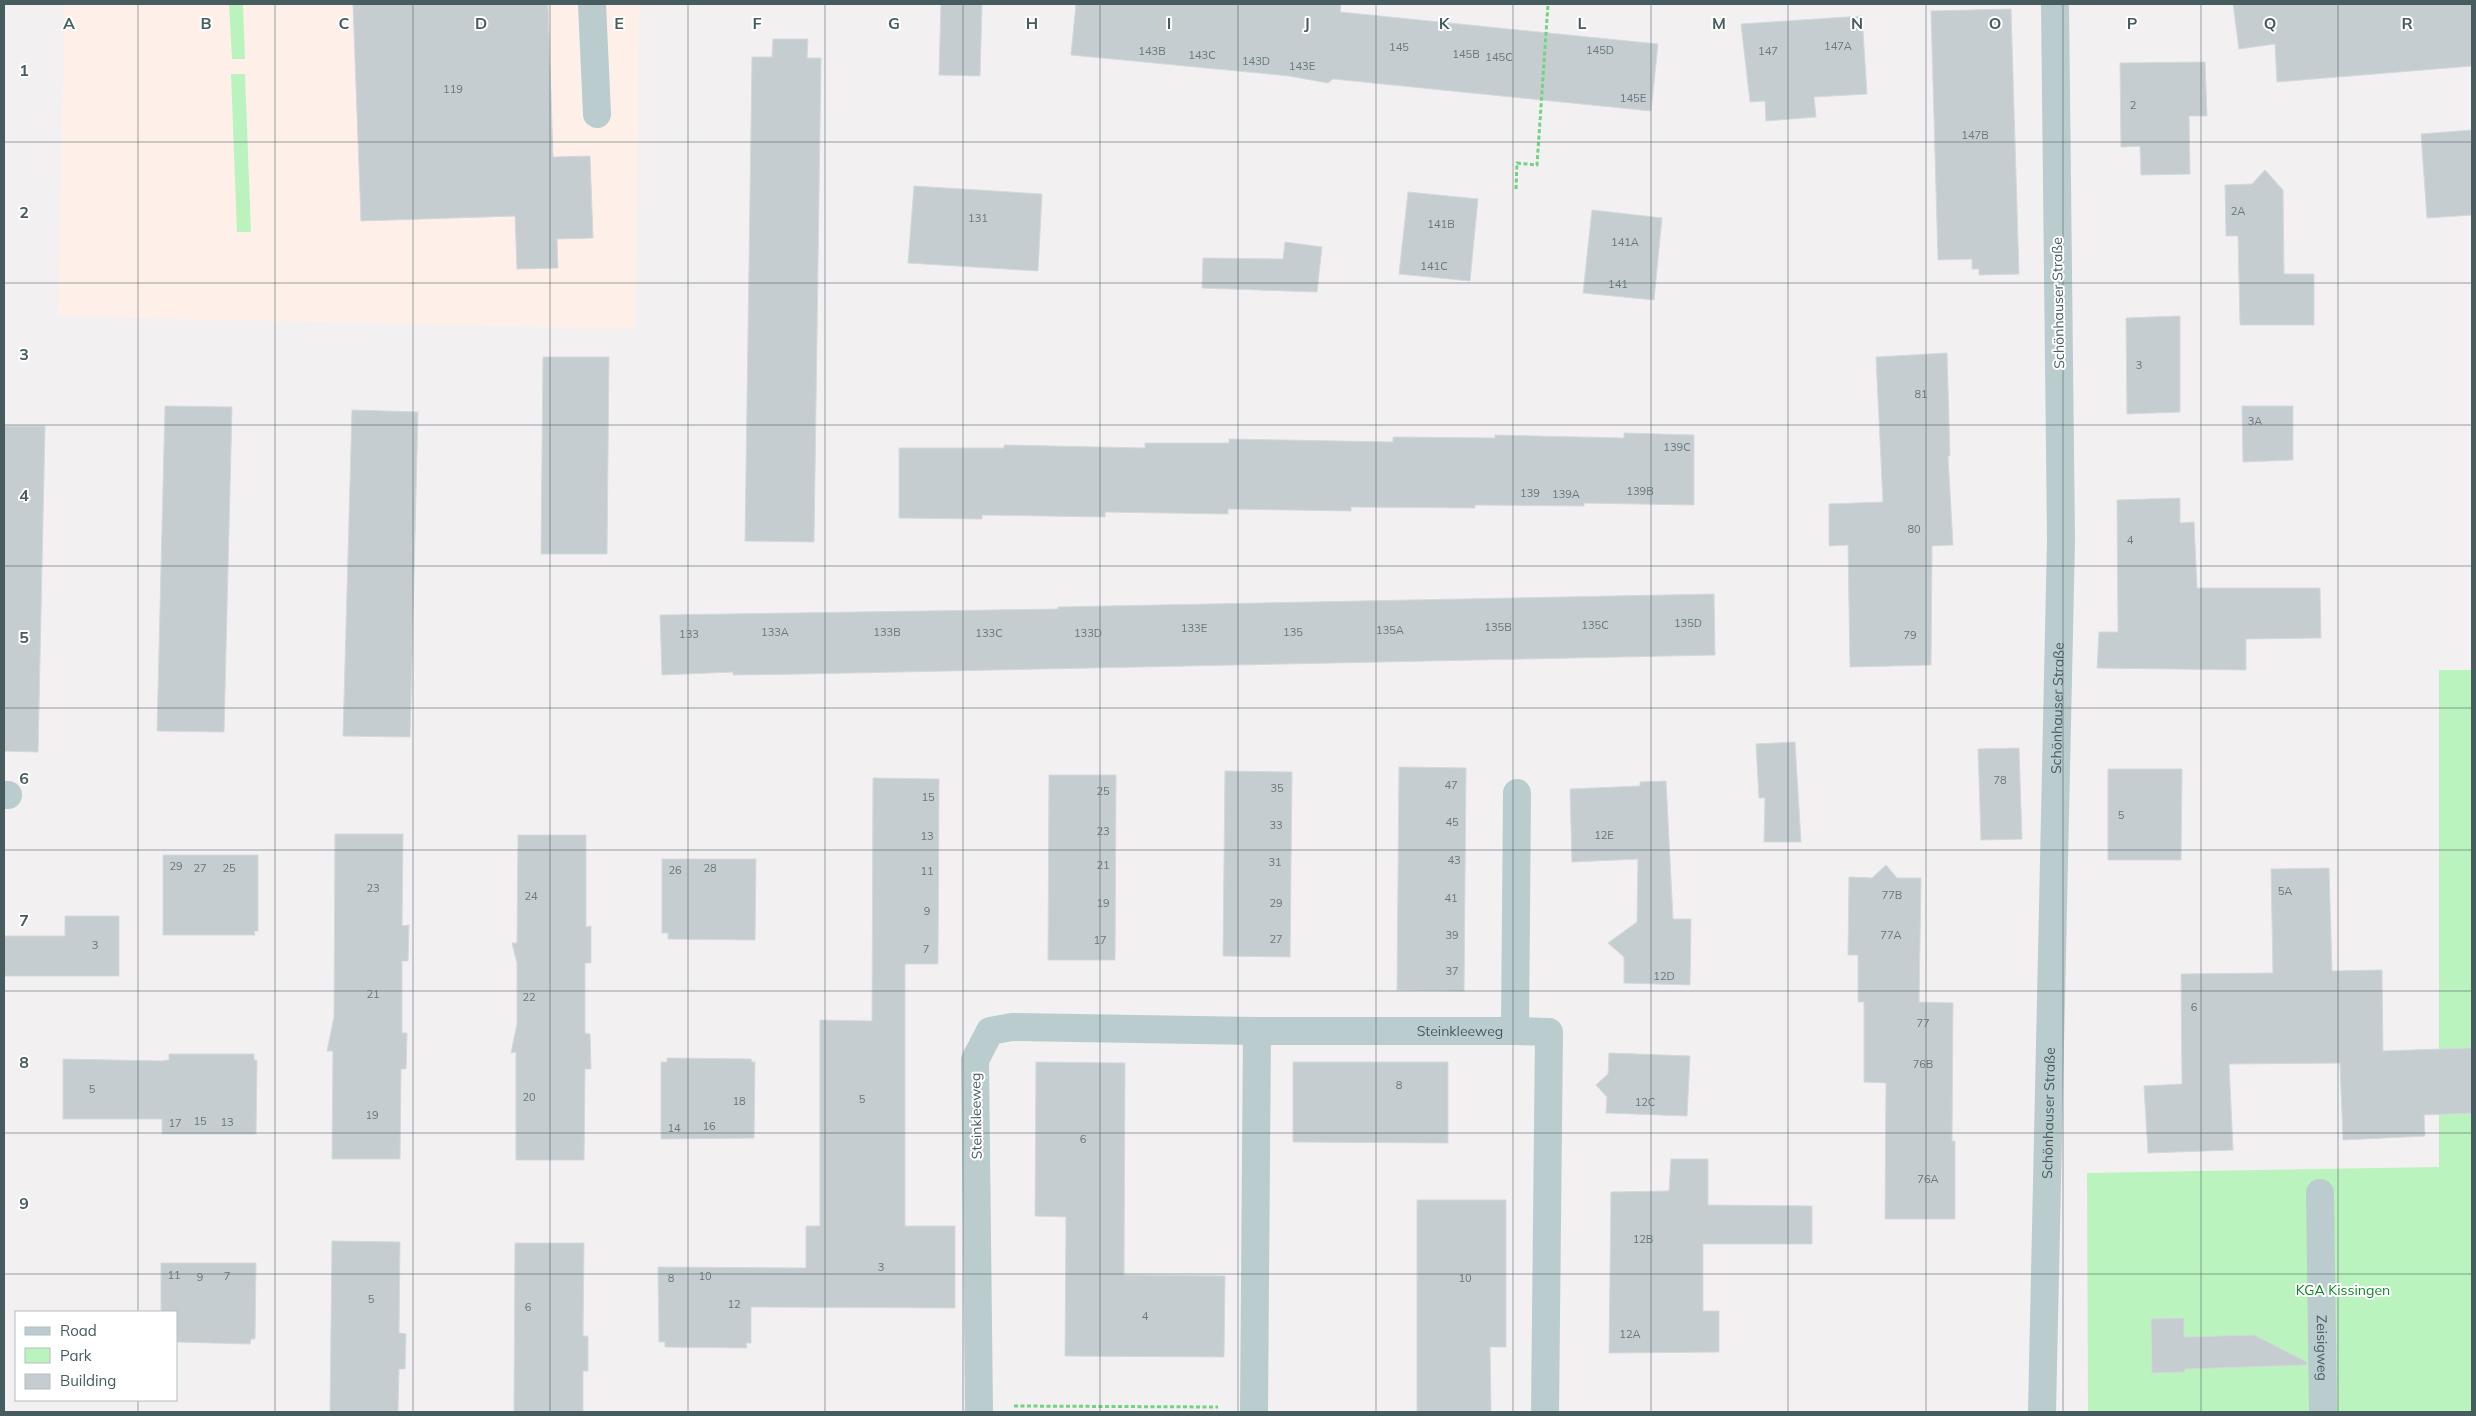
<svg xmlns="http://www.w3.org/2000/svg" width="2476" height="1416" viewBox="0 0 2476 1416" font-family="Mulish,sans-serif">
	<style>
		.commercial { fill: #fef0e9 }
		.green { fill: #bbf3be }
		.building { fill: #c6cdd0; stroke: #d3d9dc }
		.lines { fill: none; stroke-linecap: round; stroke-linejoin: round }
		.path { stroke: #70d481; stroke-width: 3; stroke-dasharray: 4 2.5; stroke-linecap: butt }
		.minor { stroke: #baccce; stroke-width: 28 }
		.grid { fill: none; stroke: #465c5f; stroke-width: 1; stroke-opacity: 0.55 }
		.labels { text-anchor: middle; stroke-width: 4; stroke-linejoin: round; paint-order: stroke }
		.number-label { font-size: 11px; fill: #66787b }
		.street-label { font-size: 14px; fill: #465c5f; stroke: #fff }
		.park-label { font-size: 14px; fill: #0f8823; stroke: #fff }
		.grid-label { font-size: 16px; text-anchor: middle; font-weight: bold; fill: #465c5f; stroke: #fff; stroke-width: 4; stroke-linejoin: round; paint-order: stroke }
	</style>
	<rect width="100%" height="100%" fill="#f3f0f1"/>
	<polygon class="commercial" points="65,4 639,4 636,329 58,316"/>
	<g class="green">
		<polygon points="229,4 243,4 245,59 232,59"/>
		<polygon points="231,74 245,74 251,232 237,232"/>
		<polygon points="2439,670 2472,670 2472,1412 2088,1412 2087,1173 2439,1167"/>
	</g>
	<g class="building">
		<polygon points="353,4 548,4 553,157 590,156 593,238 557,239 558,268 517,269 515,216 361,221"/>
		<polygon points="941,4 982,4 980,76 939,75"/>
		<polygon points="1076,4 1341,4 1340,12 1658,44 1651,111 1333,79 1328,83 1289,76 1071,55"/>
		<polygon points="2233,4 2472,4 2472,66 2277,82 2275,44 2239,49"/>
		<polygon points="2011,9 2019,274 1979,275 1979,269 1972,269 1972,259 1938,260 1931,11"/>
		<polygon points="1862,16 1867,94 1814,97 1816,117 1766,121 1765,101 1750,102 1741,24"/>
		<polygon points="773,39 808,39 807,58 821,58 814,542 745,541 752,57 772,57"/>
		<polygon points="2205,62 2207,116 2189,116 2190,174 2141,175 2140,146 2121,147 2120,63"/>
		<polygon points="2472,130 2472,215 2427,218 2421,134"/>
		<polygon points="2265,170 2283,190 2284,274 2314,274 2314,325 2240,325 2238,236 2226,236 2225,185 2252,184"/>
		<polygon points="914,186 1042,194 1038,271 908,263"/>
		<polygon points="1408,192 1478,199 1470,281 1399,274"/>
		<polygon points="1592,210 1662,218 1654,300 1583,293"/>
		<polygon points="1285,242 1322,247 1317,292 1202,288 1203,258 1283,259"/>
		<polygon points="2180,316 2180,412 2127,414 2126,318"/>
		<polygon points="1947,353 1950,456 1948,456 1953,545 1932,546 1931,665 1850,667 1848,545 1829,546 1829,504 1883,502 1876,357"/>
		<polygon points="543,357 609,357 607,554 541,554"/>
		<polygon points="165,406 232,407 224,732 157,731"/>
		<polygon points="2242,406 2293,406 2293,460 2243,462"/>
		<polygon points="352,410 418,412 410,737 343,736"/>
		<polygon points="4,426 45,426 38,752 4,751"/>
		<polygon points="1624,433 1694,435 1694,505 1584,503 1584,506 1475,505 1475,508 1351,507 1351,511 1228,509 1228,514 1105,512 1105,517 982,515 982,519 899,518 899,448 1004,448 1004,445 1145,448 1145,443 1229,443 1229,439 1393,442 1393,437 1495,438 1495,435 1624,438"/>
		<polygon points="2180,498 2180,523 2194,522 2197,588 2320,588 2321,638 2246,639 2246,670 2097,668 2099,632 2118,632 2117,500"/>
		<polygon points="1714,594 1715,655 803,674 733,675 733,672 662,675 660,615 1058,609 1058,607"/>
		<polygon points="1795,742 1801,842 1764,842 1765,798 1759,798 1756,744"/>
		<polygon points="2019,748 2022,839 1981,840 1978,749"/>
		<polygon points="1399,767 1466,768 1464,991 1397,990"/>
		<polygon points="2108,769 2182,769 2181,860 2108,860"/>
		<polygon points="1225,771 1292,772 1290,957 1223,956"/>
		<polygon points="1049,775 1116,775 1115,960 1048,960"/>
		<polygon points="873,778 939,779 938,964 905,964 905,1226 955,1226 955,1308 751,1307 751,1343 746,1343 747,1348 665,1347 665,1342 659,1342 658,1267 806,1268 806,1226 820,1226 820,1020 872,1021"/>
		<polygon points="1666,781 1673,919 1691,919 1690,985 1624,983 1624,957 1608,943 1637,922 1638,859 1572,862 1570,789 1640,786 1640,782"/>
		<polygon points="335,834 403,834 402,926 409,925 408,961 402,961 402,1033 407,1033 406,1069 401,1069 400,1159 332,1159 333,1051 327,1051 334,1017"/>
		<polygon points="518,835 586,835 586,927 591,926 591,963 585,963 585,1033 590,1034 591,1069 585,1069 584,1160 516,1160 516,1052 511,1053 517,1024 517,963 512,943 517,943"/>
		<polygon points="163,855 258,855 258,931 254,931 255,935 163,935"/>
		<polygon points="662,859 756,859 755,940 668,939 668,933 662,933"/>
		<polygon points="1886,865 1897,878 1921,878 1919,1002 1953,1003 1952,1141 1955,1141 1955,1219 1885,1219 1886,1083 1864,1082 1864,1002 1858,1002 1858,955 1848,955 1849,877 1872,878"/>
		<polygon points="2329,868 2332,971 2382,970 2383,1051 2472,1048 2472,1113 2424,1115 2425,1136 2343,1140 2340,1063 2229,1064 2233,1150 2148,1153 2144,1086 2182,1084 2181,974 2273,973 2271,869"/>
		<polygon points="65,916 119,916 119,976 4,976 4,936 65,936"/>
		<polygon points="1609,1053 1690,1056 1687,1116 1606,1113 1607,1097 1596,1085 1608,1074"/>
		<polygon points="169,1054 254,1054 254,1060 257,1060 256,1134 162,1134 162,1119 63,1119 63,1059 162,1061 169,1060"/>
		<polygon points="667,1058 751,1059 752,1062 755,1062 754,1138 661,1139 661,1062 667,1062"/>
		<polygon points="1036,1062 1125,1063 1124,1275 1225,1276 1224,1357 1065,1356 1066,1217 1035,1216"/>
		<polygon points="1293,1062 1448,1062 1448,1143 1293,1142"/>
		<polygon points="1671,1159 1708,1159 1708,1205 1812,1206 1812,1244 1703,1244 1703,1311 1719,1311 1719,1352 1609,1353 1611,1192 1669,1191"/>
		<polygon points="1417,1200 1506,1200 1506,1347 1490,1347 1491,1412 1417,1412"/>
		<polygon points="332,1241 400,1242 399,1333 406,1334 405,1369 399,1369 398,1412 330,1412"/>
		<polygon points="515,1243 584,1243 583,1336 588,1336 588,1371 583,1371 583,1412 514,1412"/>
		<polygon points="161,1263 256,1263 255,1339 251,1339 250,1344 176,1342 176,1312 161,1312"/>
		<polygon points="2184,1318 2184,1337 2254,1335 2307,1362 2307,1365 2185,1369 2185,1372 2152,1373 2151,1319"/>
	</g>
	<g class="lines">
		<g class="path">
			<polyline points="1516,189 1517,163 1537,165 1548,4"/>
			<polyline points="1014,1406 1218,1407"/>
		</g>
		<g class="minor">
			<polyline points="592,4 597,114"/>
			<polyline points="4,795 8,795"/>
			<polyline points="1515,1031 1549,1032 1545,1412"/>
			<path id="s1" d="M2320,1193L2323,1412"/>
			<path id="s2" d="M979,1412L975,1060L990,1031L1012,1027L1257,1031H1515L1517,793"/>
			<polyline points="1254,1412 1257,1031"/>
			<path id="s3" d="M2042,1412L2061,540L2055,4"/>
		</g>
	</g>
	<path class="grid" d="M138,4V1312M275,4V1412M413,4V1412M550,4V1412M688,4V1412M825,4V1412M963,4V1412M1100,4V1412M1238,4V1412M1376,4V1412M1513,4V1412M1651,4V1412M1788,4V1412M1926,4V1412M2063,4V1412M2201,4V1412M2338,4V1412M4,142H2472M4,283H2472M4,425H2472M4,566H2472M4,708H2472M4,850H2472M4,991H2472M4,1133H2472M4,1274H2472M138,1400V1412"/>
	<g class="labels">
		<g class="number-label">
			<text x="1838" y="50">147A</text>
			<text x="1399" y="51">145</text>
			<text x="1600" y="54">145D</text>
			<text x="1152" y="55">143B</text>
			<text x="1768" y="55">147</text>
			<text x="1466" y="58">145B</text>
			<text x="1202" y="59">143C</text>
			<text x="1499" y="61">145C</text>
			<text x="1256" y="65">143D</text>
			<text x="1302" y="70">143E</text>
			<text x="453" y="93">119</text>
			<text x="1633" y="102">145E</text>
			<text x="2133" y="109">2</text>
			<text x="1975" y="139">147B</text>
			<text x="2238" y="215">2A</text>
			<text x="978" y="222">131</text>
			<text x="1441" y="228">141B</text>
			<text x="1625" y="246">141A</text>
			<text x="1434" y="270">141C</text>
			<text x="1618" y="288">141</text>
			<text x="2139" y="369">3</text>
			<text x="1921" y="398">81</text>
			<text x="2255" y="425">3A</text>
			<text x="1677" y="451">139C</text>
			<text x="1640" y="495">139B</text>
			<text x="1530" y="497">139</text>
			<text x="1566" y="498">139A</text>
			<text x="1914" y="533">80</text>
			<text x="2130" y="544">4</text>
			<text x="1688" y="627">135D</text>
			<text x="1595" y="629">135C</text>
			<text x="1498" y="631">135B</text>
			<text x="1194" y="632">133E</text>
			<text x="1390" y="634">135A</text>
			<text x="775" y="636">133A</text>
			<text x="887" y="636">133B</text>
			<text x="1293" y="636">135</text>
			<text x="989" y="637">133C</text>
			<text x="1088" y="637">133D</text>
			<text x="689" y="638">133</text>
			<text x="1910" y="639">79</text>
			<text x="2000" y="784">78</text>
			<text x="1451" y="789">47</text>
			<text x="1277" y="792">35</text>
			<text x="1103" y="795">25</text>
			<text x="928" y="801">15</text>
			<text x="2121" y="819">5</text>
			<text x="1452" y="826">45</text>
			<text x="1276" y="829">33</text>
			<text x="1103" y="835">23</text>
			<text x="1604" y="839">12E</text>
			<text x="927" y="840">13</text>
			<text x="1454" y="864">43</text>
			<text x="1275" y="866">31</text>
			<text x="1103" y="869">21</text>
			<text x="176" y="870">29</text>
			<text x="200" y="872">27</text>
			<text x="229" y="872">25</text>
			<text x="710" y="872">28</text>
			<text x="675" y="874">26</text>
			<text x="927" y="875">11</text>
			<text x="373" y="892">23</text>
			<text x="2285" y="895">5A</text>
			<text x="1892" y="899">77B</text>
			<text x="531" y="900">24</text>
			<text x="1451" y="902">41</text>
			<text x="1103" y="907">19</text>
			<text x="1276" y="907">29</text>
			<text x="927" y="915">9</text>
			<text x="1452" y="939">39</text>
			<text x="1891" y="939">77A</text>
			<text x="1276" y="943">27</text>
			<text x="1100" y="944">17</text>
			<text x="95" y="949">3</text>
			<text x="926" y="953">7</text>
			<text x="1452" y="975">37</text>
			<text x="1664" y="980">12D</text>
			<text x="373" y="998">21</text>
			<text x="529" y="1001">22</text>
			<text x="2194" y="1011">6</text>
			<text x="1923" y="1027">77</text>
			<text x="1923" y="1068">76B</text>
			<text x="1399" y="1089">8</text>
			<text x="92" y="1093">5</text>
			<text x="529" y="1101">20</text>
			<text x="862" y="1103">5</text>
			<text x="739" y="1105">18</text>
			<text x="1645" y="1106">12C</text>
			<text x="372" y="1119">19</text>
			<text x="200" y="1125">15</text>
			<text x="227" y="1126">13</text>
			<text x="175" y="1127">17</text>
			<text x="709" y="1130">16</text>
			<text x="674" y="1132">14</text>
			<text x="1083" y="1143">6</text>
			<text x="1928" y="1183">76A</text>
			<text x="1643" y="1243">12B</text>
			<text x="881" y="1271">3</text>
			<text x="174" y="1279">11</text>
			<text x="227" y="1280">7</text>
			<text x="705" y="1280">10</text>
			<text x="200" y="1281">9</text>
			<text x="671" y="1282">8</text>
			<text x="1465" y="1282">10</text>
			<text x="371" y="1303">5</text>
			<text x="734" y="1308">12</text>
			<text x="528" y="1311">6</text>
			<text x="1145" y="1320">4</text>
			<text x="1630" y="1338">12A</text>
		</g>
		<g class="street-label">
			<text transform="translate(2058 303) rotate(-91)" y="5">Schönhauser Straße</text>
			<text dy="5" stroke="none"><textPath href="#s3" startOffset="704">Schönhauser Straße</textPath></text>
			<text dy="5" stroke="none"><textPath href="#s2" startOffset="855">Steinkleeweg</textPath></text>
			<text dy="5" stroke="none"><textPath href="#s3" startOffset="299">Schönhauser Straße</textPath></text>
			<text transform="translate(976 1116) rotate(-91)" y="5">Steinkleeweg</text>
			<text dy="5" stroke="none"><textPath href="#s1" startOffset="155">Zeisigweg</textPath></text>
		</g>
		<g class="park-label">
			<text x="2343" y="1295">KGA Kissingen</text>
		</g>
	</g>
	<g class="grid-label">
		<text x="69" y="29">A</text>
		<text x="206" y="29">B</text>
		<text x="344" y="29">C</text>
		<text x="481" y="29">D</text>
		<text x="619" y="29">E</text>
		<text x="757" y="29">F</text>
		<text x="894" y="29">G</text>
		<text x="1032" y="29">H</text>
		<text x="1169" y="29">I</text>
		<text x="1307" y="29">J</text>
		<text x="1444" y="29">K</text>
		<text x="1582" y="29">L</text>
		<text x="1719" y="29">M</text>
		<text x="1857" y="29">N</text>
		<text x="1995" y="29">O</text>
		<text x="2132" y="29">P</text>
		<text x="2270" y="29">Q</text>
		<text x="2407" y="29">R</text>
		<text x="24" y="76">1</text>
		<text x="24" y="218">2</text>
		<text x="24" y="360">3</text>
		<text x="24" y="501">4</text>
		<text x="24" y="643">5</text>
		<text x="24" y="784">6</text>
		<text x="24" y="926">7</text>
		<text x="24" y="1068">8</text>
		<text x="24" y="1209">9</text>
	</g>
	<rect width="2476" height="1416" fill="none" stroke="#465c5f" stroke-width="10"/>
	<rect x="15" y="1311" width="162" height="90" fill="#ffffff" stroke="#b5bebf"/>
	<rect x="25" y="1327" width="25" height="8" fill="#baccce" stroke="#b5bebf"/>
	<text x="60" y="1336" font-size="15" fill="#465c5f">Road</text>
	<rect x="25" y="1348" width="25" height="15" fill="#bbf3be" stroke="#b5bebf"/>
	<text x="60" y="1361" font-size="15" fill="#465c5f">Park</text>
	<rect x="25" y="1374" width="25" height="15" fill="#c6cdd0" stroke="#b5bebf"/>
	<text x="60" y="1386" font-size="15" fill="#465c5f">Building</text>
</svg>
